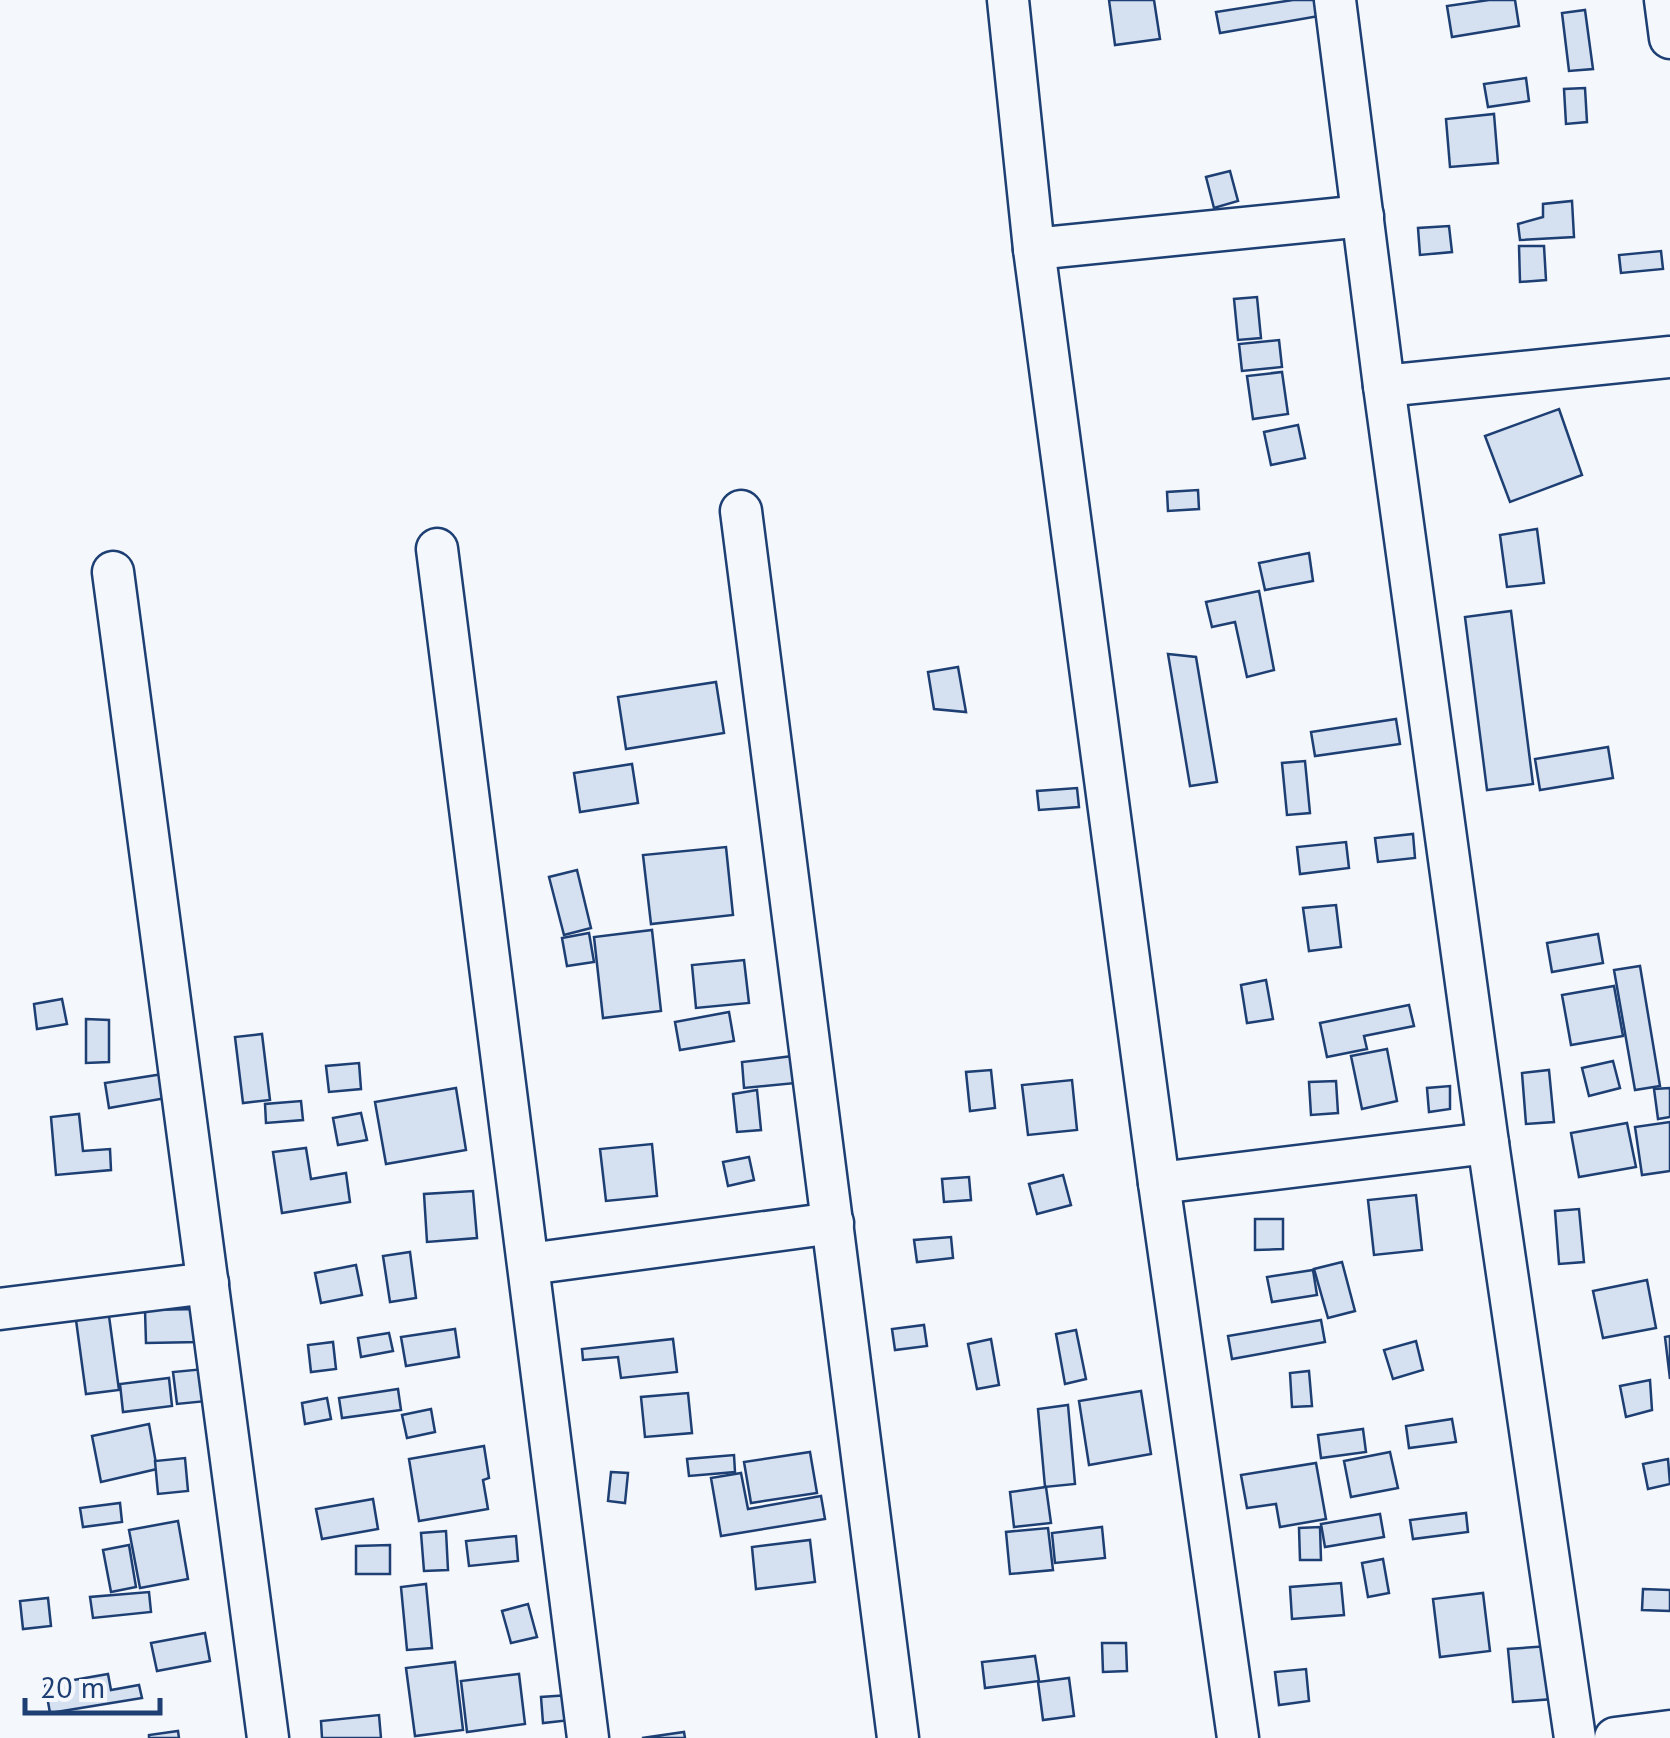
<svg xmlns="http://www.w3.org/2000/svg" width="1670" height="1738" viewBox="0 0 1670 1738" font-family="'PT Sans',sans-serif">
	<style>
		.building { fill: #d5e0f0; stroke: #1d3f73; stroke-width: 2.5 }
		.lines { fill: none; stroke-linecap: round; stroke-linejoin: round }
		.minor-casing { stroke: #1d3f73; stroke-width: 45 }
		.minor { stroke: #f4f7fb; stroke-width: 40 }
	</style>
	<rect width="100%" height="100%" fill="#f4f7fb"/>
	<g class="building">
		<polygon points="1109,0 1154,0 1160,39 1115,45"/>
		<polygon points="1293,0 1316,0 1319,16 1220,33 1216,12"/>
		<polygon points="1489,0 1515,0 1519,26 1452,37 1447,6"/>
		<polygon points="1585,10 1593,69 1569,71 1562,13"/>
		<polygon points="1526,78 1529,101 1488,107 1484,84"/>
		<polygon points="1585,88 1587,122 1566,124 1564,89"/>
		<polygon points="1494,114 1498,163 1450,167 1446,119"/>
		<polygon points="1230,171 1238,201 1214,208 1206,177"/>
		<polygon points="1572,201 1574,237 1520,240 1518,224 1543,217 1543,204"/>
		<polygon points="1449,226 1452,252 1420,255 1418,228"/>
		<polygon points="1519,246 1544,246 1546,280 1520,282"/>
		<polygon points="1661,251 1663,269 1621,273 1619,255"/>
		<polygon points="1257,297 1261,338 1238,340 1234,299"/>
		<polygon points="1279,340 1282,367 1242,371 1239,344"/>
		<polygon points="1282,372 1288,414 1253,419 1247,376"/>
		<polygon points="1559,409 1582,475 1510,502 1485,436"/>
		<polygon points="1298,425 1305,458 1271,465 1264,432"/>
		<polygon points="1198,490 1199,509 1168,511 1167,492"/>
		<polygon points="1537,529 1544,583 1507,587 1500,535"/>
		<polygon points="1309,553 1313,581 1265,590 1259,563"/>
		<polygon points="1259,591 1274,670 1247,677 1235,622 1212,627 1206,602"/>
		<polygon points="1511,611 1533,784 1487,790 1465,617"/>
		<polygon points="1168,654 1196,657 1217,782 1190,786"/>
		<polygon points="958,667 966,712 934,709 928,672"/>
		<polygon points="716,682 724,733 626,749 618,697"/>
		<polygon points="1396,719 1400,744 1315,756 1311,732"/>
		<polygon points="1608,747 1613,778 1540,790 1535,759"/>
		<polygon points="1305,761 1310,813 1287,815 1282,763"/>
		<polygon points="632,764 638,803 580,812 574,773"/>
		<polygon points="1077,788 1079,807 1039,810 1037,791"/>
		<polygon points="1413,834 1415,858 1378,862 1375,838"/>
		<polygon points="1346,842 1349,868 1300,874 1297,847"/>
		<polygon points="726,847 733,915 651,924 643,855"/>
		<polygon points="577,870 591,928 564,935 549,877"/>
		<polygon points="1336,905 1341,947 1309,951 1303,908"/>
		<polygon points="652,930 661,1011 603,1018 594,937"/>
		<polygon points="589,933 594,962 567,966 562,938"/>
		<polygon points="1598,934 1603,963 1552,972 1547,943"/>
		<polygon points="744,960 749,1003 696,1008 692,965"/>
		<polygon points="1640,966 1660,1086 1635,1090 1614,970"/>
		<polygon points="1266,980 1273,1019 1247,1023 1241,985"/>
		<polygon points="1614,986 1623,1036 1571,1045 1562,995"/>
		<polygon points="62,999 67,1024 37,1029 34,1004"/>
		<polygon points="1409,1005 1414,1026 1364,1036 1367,1049 1327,1057 1320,1023"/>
		<polygon points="729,1012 734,1041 680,1050 675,1022"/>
		<polygon points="86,1019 109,1020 109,1062 86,1063"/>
		<polygon points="262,1034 270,1100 243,1103 235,1037"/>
		<polygon points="1387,1049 1397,1101 1362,1109 1351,1056"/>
		<polygon points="793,1056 796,1083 744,1088 742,1062"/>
		<polygon points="1613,1061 1620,1088 1589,1096 1582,1068"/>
		<polygon points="359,1063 361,1089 329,1092 326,1066"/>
		<polygon points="991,1070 995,1108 970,1111 966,1072"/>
		<polygon points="1549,1070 1554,1122 1526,1124 1522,1073"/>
		<polygon points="163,1074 166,1098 109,1108 105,1083"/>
		<polygon points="1072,1080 1077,1130 1028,1135 1022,1085"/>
		<polygon points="1336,1081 1338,1113 1311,1115 1309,1082"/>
		<polygon points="1450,1086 1450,1109 1429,1112 1427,1088"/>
		<polygon points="456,1088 466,1150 386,1164 375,1102"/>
		<polygon points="1670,1088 1670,1117 1658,1119 1654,1089"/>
		<polygon points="757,1090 761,1130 737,1132 733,1094"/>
		<polygon points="301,1101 303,1120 266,1123 265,1104"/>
		<polygon points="361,1113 367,1140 338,1145 333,1118"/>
		<polygon points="79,1114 83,1151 110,1149 111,1170 56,1175 51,1117"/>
		<polygon points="1670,1122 1670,1171 1642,1175 1635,1127"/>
		<polygon points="1627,1123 1636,1167 1579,1177 1571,1133"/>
		<polygon points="652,1144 657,1196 606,1201 600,1149"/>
		<polygon points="306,1148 311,1179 346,1173 350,1202 282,1213 273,1152"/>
		<polygon points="749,1157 754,1180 728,1186 723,1162"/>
		<polygon points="1063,1175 1071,1205 1037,1214 1029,1184"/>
		<polygon points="969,1177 971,1200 944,1202 942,1179"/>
		<polygon points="473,1191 477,1238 427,1242 424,1194"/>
		<polygon points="1416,1195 1422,1250 1374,1255 1368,1200"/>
		<polygon points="1579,1209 1584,1262 1559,1264 1555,1211"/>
		<polygon points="1255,1219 1283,1219 1283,1249 1255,1250"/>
		<polygon points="951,1237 953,1258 917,1262 914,1240"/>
		<polygon points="410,1252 416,1298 390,1302 383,1256"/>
		<polygon points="1342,1262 1355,1311 1328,1318 1314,1269"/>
		<polygon points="356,1265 362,1295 321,1303 315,1273"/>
		<polygon points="1313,1270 1317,1295 1272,1302 1267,1277"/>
		<polygon points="1647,1280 1656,1328 1603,1338 1593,1291"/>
		<polygon points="199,1309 200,1342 146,1343 145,1310"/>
		<polygon points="109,1316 119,1390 86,1394 76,1320"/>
		<polygon points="1321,1320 1325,1342 1232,1359 1228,1336"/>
		<polygon points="924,1325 927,1346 895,1350 892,1329"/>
		<polygon points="455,1329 459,1357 406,1366 401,1337"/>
		<polygon points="1076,1330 1086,1379 1065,1384 1056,1334"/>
		<polygon points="389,1333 393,1351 361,1357 358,1338"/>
		<polygon points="1670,1336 1670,1379 1665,1337"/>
		<polygon points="673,1339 677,1372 621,1378 618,1357 583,1360 582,1349"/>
		<polygon points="991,1339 999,1385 977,1389 968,1344"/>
		<polygon points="1416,1341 1423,1370 1393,1379 1384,1350"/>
		<polygon points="333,1342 336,1369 311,1372 308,1345"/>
		<polygon points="204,1369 207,1401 177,1404 173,1372"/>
		<polygon points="1309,1371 1312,1406 1292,1407 1290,1373"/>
		<polygon points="169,1378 172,1406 123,1412 120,1384"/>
		<polygon points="1650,1380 1652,1410 1626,1417 1620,1386"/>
		<polygon points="398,1389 401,1410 342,1418 339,1398"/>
		<polygon points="1141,1391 1151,1454 1089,1465 1079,1401"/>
		<polygon points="688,1393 692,1433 645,1437 641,1397"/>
		<polygon points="327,1398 331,1419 305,1424 302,1403"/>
		<polygon points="1068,1405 1075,1484 1045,1487 1038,1409"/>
		<polygon points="431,1409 435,1432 407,1438 402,1415"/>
		<polygon points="1452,1419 1456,1442 1409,1448 1406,1426"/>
		<polygon points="149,1424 157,1469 101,1482 92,1436"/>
		<polygon points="1363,1429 1366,1452 1321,1458 1318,1435"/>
		<polygon points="484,1446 489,1478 483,1480 488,1509 419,1521 409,1459"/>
		<polygon points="810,1452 817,1493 751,1503 744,1462"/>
		<polygon points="1390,1452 1398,1488 1351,1497 1344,1461"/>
		<polygon points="734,1455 735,1472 689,1476 687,1459"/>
		<polygon points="185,1458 188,1491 158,1494 155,1461"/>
		<polygon points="1668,1459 1670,1484 1648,1489 1643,1464"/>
		<polygon points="1316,1463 1326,1519 1280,1527 1276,1504 1247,1508 1241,1475"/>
		<polygon points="611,1472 628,1473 625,1503 608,1501"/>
		<polygon points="741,1473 748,1509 821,1496 825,1519 721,1536 711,1478"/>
		<polygon points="1046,1487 1051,1523 1014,1527 1010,1492"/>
		<polygon points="373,1499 378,1529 322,1539 316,1509"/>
		<polygon points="120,1503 122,1522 83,1527 80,1508"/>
		<polygon points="1466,1513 1468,1532 1413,1539 1410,1520"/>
		<polygon points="1380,1514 1384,1537 1325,1547 1321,1524"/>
		<polygon points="178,1521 188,1579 140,1588 129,1530"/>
		<polygon points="1102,1527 1105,1558 1055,1563 1052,1533"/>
		<polygon points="1320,1527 1321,1560 1300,1560 1299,1528"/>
		<polygon points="1048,1528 1053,1570 1010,1574 1006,1532"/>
		<polygon points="446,1531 448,1570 424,1571 421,1533"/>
		<polygon points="516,1536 518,1561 469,1566 466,1541"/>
		<polygon points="810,1540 815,1582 756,1589 752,1547"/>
		<polygon points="129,1545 136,1587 111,1592 103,1550"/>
		<polygon points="390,1545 390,1574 356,1574 356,1546"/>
		<polygon points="1383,1559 1389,1593 1368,1597 1362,1563"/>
		<polygon points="1341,1583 1344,1615 1292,1619 1290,1587"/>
		<polygon points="426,1584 432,1648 407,1650 401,1587"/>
		<polygon points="1643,1589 1670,1590 1670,1611 1642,1610"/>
		<polygon points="149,1592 151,1612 93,1618 90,1597"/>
		<polygon points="1483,1593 1490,1651 1440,1657 1433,1599"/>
		<polygon points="48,1598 51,1626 23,1629 20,1601"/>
		<polygon points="528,1604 537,1637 511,1643 502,1611"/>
		<polygon points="205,1633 210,1661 157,1671 151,1643"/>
		<polygon points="1102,1643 1126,1643 1127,1671 1103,1672"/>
		<polygon points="1549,1646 1553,1699 1513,1702 1508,1649"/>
		<polygon points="1035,1656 1039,1681 985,1688 982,1662"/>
		<polygon points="455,1662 463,1730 415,1736 406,1668"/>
		<polygon points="1306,1669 1309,1701 1279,1705 1275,1672"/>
		<polygon points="108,1674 111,1690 139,1685 142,1698 50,1713 45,1685"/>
		<polygon points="519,1674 525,1724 467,1732 461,1681"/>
		<polygon points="1069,1678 1074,1716 1043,1720 1038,1682"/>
		<polygon points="569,1695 571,1720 543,1723 541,1697"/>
		<polygon points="379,1715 381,1738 322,1738 321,1721"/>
		<polygon points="178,1731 179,1738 149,1738 149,1735"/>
		<polygon points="684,1732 685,1738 642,1738"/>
	</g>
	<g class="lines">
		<g class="minor-casing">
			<g id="minor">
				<polyline points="1008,0 1034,249 1159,1183 1238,1738"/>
				<polyline points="1335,0 1384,386 1488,1143 1575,1738"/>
				<polyline points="1665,0 1670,38"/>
				<polyline points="1034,249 1363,216"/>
				<polyline points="1384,386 1670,357"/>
				<polyline points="741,511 898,1738"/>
				<polyline points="437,549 588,1738"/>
				<polyline points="113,572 268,1738"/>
				<polyline points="1159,1183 1488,1143"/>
				<polyline points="529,1264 833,1223"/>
				<polyline points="0,1309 208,1283"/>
				<polyline points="1615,1738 1670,1731"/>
			</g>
		</g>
		<use href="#minor" class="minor"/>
	</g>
	<path d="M25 1698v15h135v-15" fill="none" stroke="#1d3f73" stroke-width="5"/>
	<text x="40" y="1698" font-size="30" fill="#1d3f73" stroke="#f4f7fb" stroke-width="8" paint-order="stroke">20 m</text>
</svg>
